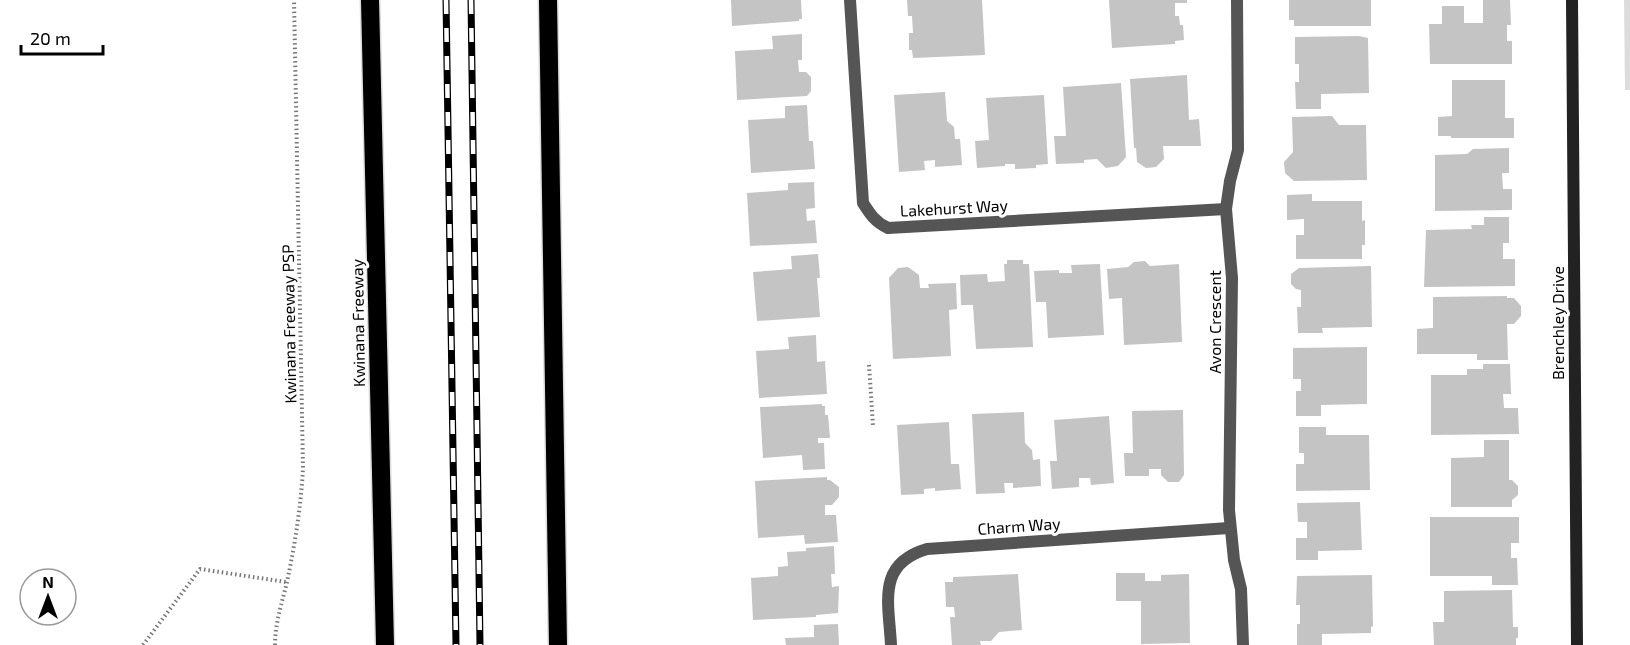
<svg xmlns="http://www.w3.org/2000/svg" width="1630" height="645" viewBox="0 0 1630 645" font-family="'Exo 2',sans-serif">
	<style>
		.green { fill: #dcdcdc }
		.building { fill: #c4c4c4 }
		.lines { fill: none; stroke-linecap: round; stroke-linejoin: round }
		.highway-casing { stroke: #dbdbdb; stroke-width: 21 }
		.path { stroke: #777; stroke-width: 4; stroke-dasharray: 1.5 3; stroke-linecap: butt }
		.street { stroke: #555; stroke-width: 12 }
		.secondary { stroke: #222; stroke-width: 12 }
		.highway { stroke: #000; stroke-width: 18 }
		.rail-casing { stroke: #000; stroke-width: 7 }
		.rail { stroke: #fff; stroke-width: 4.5; stroke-dasharray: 14; stroke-linecap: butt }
		.labels { text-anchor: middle; stroke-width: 6; stroke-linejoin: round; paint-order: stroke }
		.street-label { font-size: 16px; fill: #000; stroke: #fff }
	</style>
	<rect width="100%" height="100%" fill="#fff"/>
	<polygon class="green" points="1624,0 1630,0 1630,90 1625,90"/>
	<g class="building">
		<polygon points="731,0 801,0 802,19 799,19 799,21 732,26"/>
		<polygon points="907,0 982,0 985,55 913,58 912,50 909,50 909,33 913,33 912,16 908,16"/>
		<polygon points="1109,0 1187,0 1187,3 1175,3 1175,16 1179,16 1180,25 1183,25 1184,40 1175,41 1175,44 1112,48"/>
		<polygon points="1289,0 1371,0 1371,26 1294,26 1294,20 1289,20"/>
		<polygon points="1483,0 1510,0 1511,25 1507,25 1507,41 1512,41 1512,64 1430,64 1429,24 1442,24 1442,6 1464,6 1464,23 1483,23"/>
		<polygon points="802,34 802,60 798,60 799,72 806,72 811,77 811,91 807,96 737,100 735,51 773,49 772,36"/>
		<polygon points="1359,36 1368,38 1369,93 1321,94 1321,109 1296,109 1295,82 1299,82 1299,64 1295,64 1295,37"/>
		<polygon points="1187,75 1189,120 1199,119 1201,146 1163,146 1164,159 1156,167 1146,168 1137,162 1136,148 1134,148 1130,79"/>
		<polygon points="1452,80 1505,80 1505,118 1514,118 1514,138 1451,138 1451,136 1438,136 1438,117 1452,116"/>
		<polygon points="1121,83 1126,157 1118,166 1106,168 1097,159 1084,160 1084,163 1056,164 1054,136 1066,136 1063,87"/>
		<polygon points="945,92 947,121 954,127 955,139 960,139 962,165 935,167 935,160 924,161 925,170 899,172 894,95"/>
		<polygon points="1044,95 1048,164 1036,165 1036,168 1015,169 1015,164 1005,164 1005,166 977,168 975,141 989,140 986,98"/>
		<polygon points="807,105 809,141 813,141 815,169 751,173 748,120 785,118 785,106"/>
		<polygon points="1332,116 1339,125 1366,125 1367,180 1294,181 1285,173 1284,162 1293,152 1292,117"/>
		<polygon points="1509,148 1509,173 1502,173 1503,189 1512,189 1512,210 1435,211 1435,155 1467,154 1473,149"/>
		<polygon points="814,182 815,208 806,209 807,221 815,220 817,243 750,246 747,193 788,190 788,183"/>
		<polygon points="1312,194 1312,201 1362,201 1362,221 1365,220 1365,245 1362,245 1362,259 1296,259 1296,235 1304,235 1304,219 1287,220 1287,195"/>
		<polygon points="1484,217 1509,217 1509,243 1503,243 1503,259 1515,259 1515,286 1424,287 1426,230 1472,229 1471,225 1484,225"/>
		<polygon points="818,254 820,278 817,278 820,317 757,321 753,272 792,269 791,256"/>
		<polygon points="1007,260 1023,260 1023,264 1029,264 1033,347 976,349 973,305 961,305 960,275 987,274 988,282 1005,281 1004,264 1007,264"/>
		<polygon points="1145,261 1150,266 1179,264 1182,342 1124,345 1122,298 1109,299 1107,269 1128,267 1134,262"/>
		<polygon points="1100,264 1104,335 1048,338 1046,302 1036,302 1034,271 1059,270 1059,273 1072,273 1071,265"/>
		<polygon points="1371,266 1372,327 1322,328 1323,333 1298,333 1297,307 1301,307 1301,290 1296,289 1291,284 1291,274 1299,268"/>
		<polygon points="908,267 919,275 920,288 929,288 928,284 956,283 957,309 949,310 951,356 893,359 889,278 898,268"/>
		<polygon points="1507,296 1507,298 1514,298 1521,306 1521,316 1514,324 1507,324 1508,360 1477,360 1477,354 1417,354 1417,329 1433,328 1433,297"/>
		<polygon points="816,335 817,362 825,361 827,394 759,398 756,351 789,349 788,337"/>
		<polygon points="1367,347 1367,404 1321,405 1321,416 1296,416 1296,391 1301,391 1301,379 1293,379 1293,348"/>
		<polygon points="1483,364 1510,364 1511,394 1503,394 1504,408 1518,408 1519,434 1431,435 1431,375 1467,375 1467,369 1483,369"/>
		<polygon points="822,404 822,406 825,406 825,415 828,415 830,438 818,438 818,443 824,443 825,469 803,470 802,455 763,458 760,407"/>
		<polygon points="1183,410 1184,475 1179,482 1168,482 1161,475 1161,469 1149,469 1149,476 1125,476 1124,453 1133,453 1132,411"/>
		<polygon points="1024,412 1025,443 1032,450 1033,460 1040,459 1041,486 1013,488 1013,483 1004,483 1005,493 976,494 972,414"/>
		<polygon points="1109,416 1114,483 1091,485 1090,478 1079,478 1079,487 1052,489 1050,461 1057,461 1054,420"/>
		<polygon points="949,422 951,464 959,464 961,489 935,491 935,488 924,489 924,494 901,495 897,425"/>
		<polygon points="1299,427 1326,427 1326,435 1369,435 1370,490 1296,491 1296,464 1304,464 1304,453 1299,453"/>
		<polygon points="1484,440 1509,440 1509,480 1512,480 1518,486 1518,495 1512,500 1512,507 1451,507 1451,458 1484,457"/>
		<polygon points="827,477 827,480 830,480 839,487 839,497 832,505 825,505 825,515 836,515 838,542 805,544 804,535 758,538 755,481"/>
		<polygon points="1360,502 1362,550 1318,551 1318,560 1296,560 1296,538 1307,538 1307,522 1298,522 1297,503"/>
		<polygon points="1430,517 1519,517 1519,543 1511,543 1511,558 1517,558 1518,585 1492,585 1492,576 1430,576"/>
		<polygon points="834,546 835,574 831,574 832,587 839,586 838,613 816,615 816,617 753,620 751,578 778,576 778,567 788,566 787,552 806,551 806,548"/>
		<polygon points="1116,573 1145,573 1145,581 1161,581 1161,575 1189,574 1190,643 1141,644 1141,601 1116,601"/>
		<polygon points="1018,574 1022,630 999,632 991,641 980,641 981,645 952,645 950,617 955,617 954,607 946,607 945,582 953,582 953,577"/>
		<polygon points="1372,575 1373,626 1371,627 1371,633 1322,634 1322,645 1297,645 1297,624 1300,624 1300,605 1296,605 1297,576"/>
		<polygon points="1512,590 1513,627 1518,627 1518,638 1516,638 1516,645 1434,645 1433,622 1444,622 1444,591"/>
		<polygon points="838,624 839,645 786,645 785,638 814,637 814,625"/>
	</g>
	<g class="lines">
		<g class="highway-casing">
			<g id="highway">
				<polyline points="370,0 385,645"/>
				<polyline points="548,0 558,645"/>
			</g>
		</g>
		<g class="path">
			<polyline points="869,365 873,426"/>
			<polyline points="143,645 200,569 286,582"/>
			<path d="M275,645C275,623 282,603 287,582C295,544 301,506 303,468L294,0"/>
		</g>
		<g class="street">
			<path d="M850,0L863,203C870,214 875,222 888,228L1226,209"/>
			<polyline points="1237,0 1238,150 1230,181 1226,209 1232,278 1229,510 1234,560 1241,589 1243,645"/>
			<path d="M891,645C889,603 876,564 927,549L1229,528"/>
		</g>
		<polyline class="secondary" points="1572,0 1577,645"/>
		<use href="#highway" class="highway"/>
		<g class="rail-casing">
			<g id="rail">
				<polyline points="446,0 456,645"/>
				<polyline points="471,0 480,645"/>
			</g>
		</g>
		<use href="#rail" class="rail"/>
	</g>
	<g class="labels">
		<g class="street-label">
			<text transform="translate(954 208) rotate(-3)" y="6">Lakehurst Way</text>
			<text transform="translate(1215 322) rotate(-90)" y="6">Avon Crescent</text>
			<text transform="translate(358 323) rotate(-91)" y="6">Kwinana Freeway</text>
			<text transform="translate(1558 323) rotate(-90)" y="6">Brenchley Drive</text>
			<text transform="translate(289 324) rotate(-91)" y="6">Kwinana Freeway PSP</text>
			<text transform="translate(1019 526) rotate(-4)" y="6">Charm Way</text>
		</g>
	</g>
	<g transform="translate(48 597)"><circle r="28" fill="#ffffff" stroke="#999999" stroke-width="1.5"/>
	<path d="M0-4.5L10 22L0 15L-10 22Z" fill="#000000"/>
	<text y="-9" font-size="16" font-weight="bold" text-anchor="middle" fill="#000000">N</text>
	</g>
	<path d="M21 45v9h82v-9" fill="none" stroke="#000000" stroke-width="3"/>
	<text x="30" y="45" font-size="18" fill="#000000" stroke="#ffffff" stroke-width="4.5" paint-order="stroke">20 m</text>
</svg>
